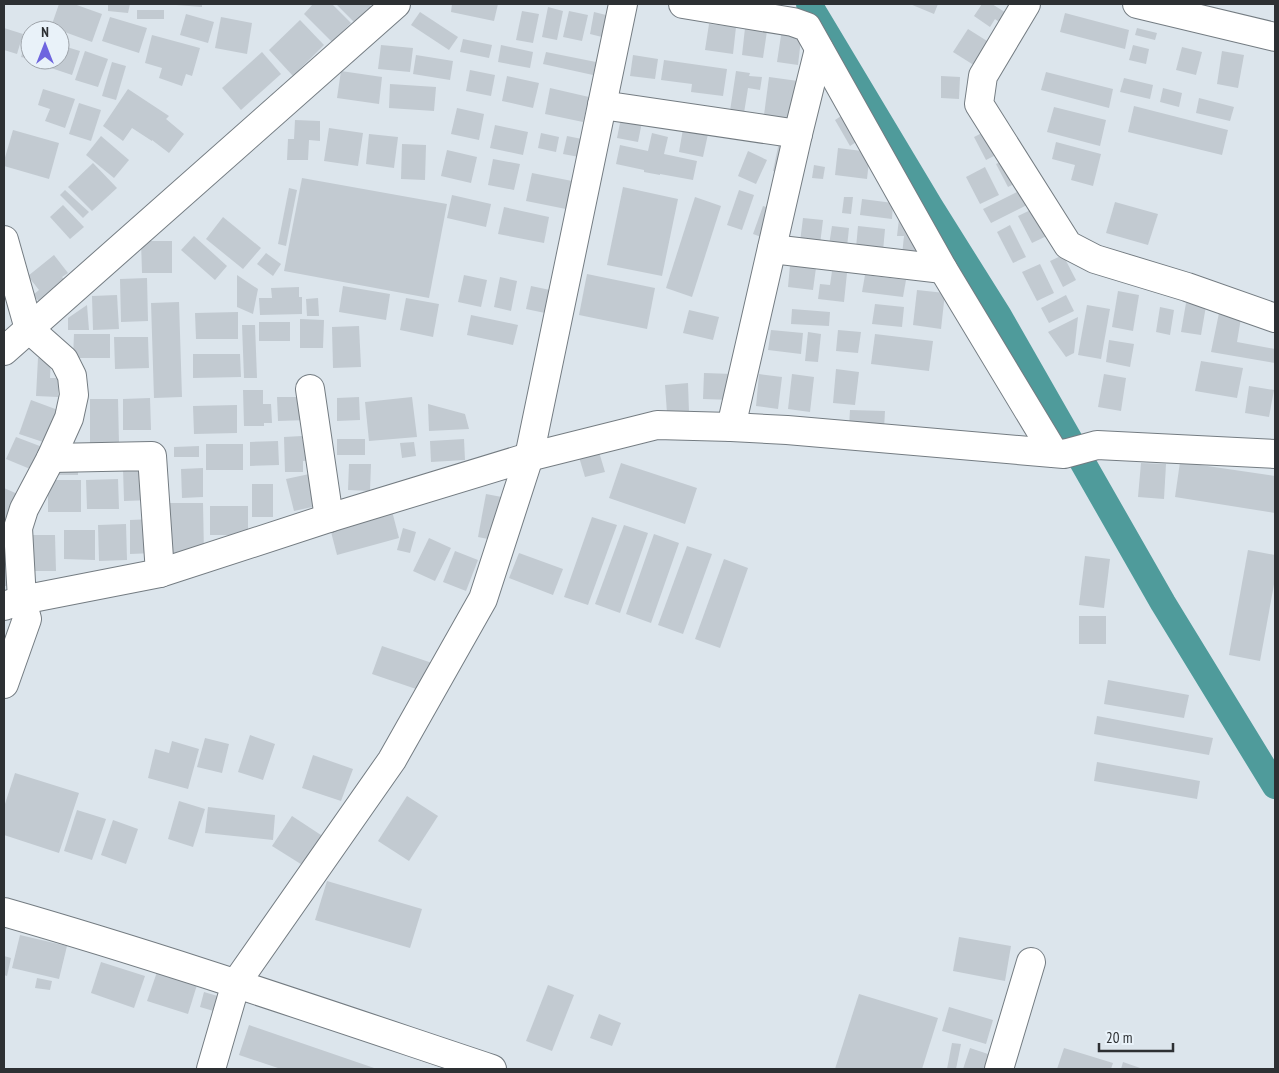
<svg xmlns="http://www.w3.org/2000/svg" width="1279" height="1073" viewBox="0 0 1279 1073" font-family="'PT Sans Narrow',sans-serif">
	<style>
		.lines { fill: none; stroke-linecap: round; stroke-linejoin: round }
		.canal { stroke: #4f9b9b; stroke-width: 26 }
		.building { fill: #c2cad1 }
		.minor-casing { stroke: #747c82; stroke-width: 30 }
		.minor { stroke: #fff; stroke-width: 28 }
	</style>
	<rect width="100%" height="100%" fill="#dce5ec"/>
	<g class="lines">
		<polyline class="canal" points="809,4 930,206 999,316 1163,603 1275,786"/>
	</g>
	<g class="building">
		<polygon points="59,4 74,4 102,14 92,42 51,27"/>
		<polygon points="108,4 130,4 128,13 108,11"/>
		<polygon points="176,4 202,4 202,7 176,5"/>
		<polygon points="313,4 332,4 351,23 332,42 304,14"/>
		<polygon points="336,4 368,4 374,8 357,25"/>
		<polygon points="452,4 498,4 494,21 451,12"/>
		<polygon points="910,4 938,4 934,14"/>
		<polygon points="982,4 992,4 1011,16 1005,26 995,19 990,27 974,16"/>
		<polygon points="548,7 563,11 557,40 542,37"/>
		<rect x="137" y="10" width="27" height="9"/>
		<polygon points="522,11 539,14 533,43 516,40"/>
		<polygon points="569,11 588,15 582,41 563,37"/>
		<polygon points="420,12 458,37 449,50 411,25"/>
		<polygon points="594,12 606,15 602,37 590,34"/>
		<polygon points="1065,13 1129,30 1125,49 1060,32"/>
		<polygon points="186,14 214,22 208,43 180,35"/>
		<polygon points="110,17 147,28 139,53 102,41"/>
		<polygon points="221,17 252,23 247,54 215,48"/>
		<polygon points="300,20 324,45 293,76 269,50"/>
		<polygon points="709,24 736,27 733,54 705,50"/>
		<polygon points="4,28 23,34 17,54 4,50"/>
		<polygon points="745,28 767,31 763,58 742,55"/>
		<polygon points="1137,28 1157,33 1155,40 1135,35"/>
		<polygon points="782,29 802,31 798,65 777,62"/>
		<polygon points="968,29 995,46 980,69 953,52"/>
		<polygon points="28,34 30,35 30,59 21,57"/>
		<polygon points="152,35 200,48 192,76 186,74 182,86 159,78 162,68 145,63"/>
		<polygon points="463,39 492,45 489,58 460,52"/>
		<polygon points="60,45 80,51 72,75 48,67 50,60 60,60"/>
		<polygon points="381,45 413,48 410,72 378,69"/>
		<polygon points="501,45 533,52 530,68 498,62"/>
		<polygon points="1133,45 1149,49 1146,64 1129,60"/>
		<polygon points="1182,47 1202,52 1196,75 1176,70"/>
		<polygon points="85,51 108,59 98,87 75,80"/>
		<polygon points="1222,51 1244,55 1238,88 1217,84"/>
		<polygon points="262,52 281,74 241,110 222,88"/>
		<polygon points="546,52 596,62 593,75 543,64"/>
		<polygon points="416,55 453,61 450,80 413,74"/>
		<polygon points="633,55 658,59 655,79 630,76"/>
		<polygon points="34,60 46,60 45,64"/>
		<polygon points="664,60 727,69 723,96 691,92 692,84 661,80"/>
		<polygon points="112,62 126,66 116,100 102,96"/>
		<polygon points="470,70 495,75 491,96 466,91"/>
		<polygon points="341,71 382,77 379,104 337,98"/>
		<polygon points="736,71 750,73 749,76 762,77 760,90 748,88 744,113 730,111"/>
		<polygon points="1046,72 1113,89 1109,108 1041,90"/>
		<polygon points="507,76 539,83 533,108 502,101"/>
		<polygon points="941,76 960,77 959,99 941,98"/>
		<polygon points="769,77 798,81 793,119 764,115"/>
		<polygon points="1124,78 1153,85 1150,99 1120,92"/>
		<polygon points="390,84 436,87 434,111 389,108"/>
		<polygon points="550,88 589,97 583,122 545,114"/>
		<polygon points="1163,88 1182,93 1179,107 1160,102"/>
		<polygon points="43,89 75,99 65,128 45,121 50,109 38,105"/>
		<polygon points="128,89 169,116 166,119 184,134 169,153 152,140 152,141 132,128 123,141 103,126"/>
		<polygon points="1199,98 1234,107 1230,121 1196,113"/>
		<polygon points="79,103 101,110 91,141 69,134"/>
		<polygon points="1134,106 1228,130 1222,155 1128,132"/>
		<polygon points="1054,107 1106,120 1100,146 1047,132"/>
		<polygon points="457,108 484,114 479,140 451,134"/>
		<polygon points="846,113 861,139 850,146 835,120"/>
		<polygon points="621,118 642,122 638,142 617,138"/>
		<polygon points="295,120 320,121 320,141 309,140 308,160 287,160 288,139 294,139"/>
		<polygon points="495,125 528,132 523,155 490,148"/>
		<polygon points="329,128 363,133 358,166 324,161"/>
		<polygon points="683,129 708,134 703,157 679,152"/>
		<polygon points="990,129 1002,152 986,160 974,137"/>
		<polygon points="13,130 59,143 49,179 4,166 4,161"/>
		<polygon points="541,133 559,137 556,152 538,148"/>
		<polygon points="652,133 668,137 664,154 697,161 693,180 660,174 660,175 644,172 644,170 616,164 620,145 648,151"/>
		<polygon points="369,134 398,137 394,168 366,164"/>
		<polygon points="101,136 129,160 114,178 86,155"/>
		<polygon points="567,136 582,139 579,157 563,154"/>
		<polygon points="779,142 791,145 785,174 773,171"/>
		<polygon points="1056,142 1101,154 1093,186 1071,180 1075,165 1052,159"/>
		<polygon points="402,144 426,145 425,180 401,179"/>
		<polygon points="838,148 870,152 867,179 835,175"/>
		<polygon points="447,150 477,157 471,183 441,176"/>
		<polygon points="748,151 767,160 756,184 738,176"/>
		<polygon points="1009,158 1020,181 1008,187 996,164"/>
		<polygon points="493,159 520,164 514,190 488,185"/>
		<polygon points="93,163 117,188 92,211 68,187"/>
		<polygon points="814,165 825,167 823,179 812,178"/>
		<polygon points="985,167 999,195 980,204 966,177"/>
		<polygon points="532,173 572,181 566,209 526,201"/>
		<polygon points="302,178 447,204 429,298 284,271"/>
		<polygon points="623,187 678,199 662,276 607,265"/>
		<polygon points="289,188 297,190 286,246 278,244"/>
		<polygon points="1023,189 1031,203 991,223 983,209"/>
		<polygon points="65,190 89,212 83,218 60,195"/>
		<polygon points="739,190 754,195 742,230 727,225"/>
		<polygon points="452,195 491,204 486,227 447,218"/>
		<polygon points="695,197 721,206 692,297 666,288"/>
		<polygon points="844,197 853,197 851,214 842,213"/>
		<polygon points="862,199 893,203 892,219 860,215"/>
		<polygon points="1115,202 1158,214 1148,245 1106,233"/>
		<polygon points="63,205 84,227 70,239 50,217"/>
		<polygon points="763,206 776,210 767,239 753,234"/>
		<polygon points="1039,206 1053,233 1032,243 1018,216"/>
		<polygon points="504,207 549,217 544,243 498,234"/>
		<polygon points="223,217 261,248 243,269 206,239"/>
		<polygon points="803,218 823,220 820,244 800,242"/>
		<polygon points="899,219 910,220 908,237 924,239 922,257 902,255 904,236 897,236"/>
		<polygon points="1010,225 1026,257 1013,263 997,232"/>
		<polygon points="832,226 849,228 847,247 829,245"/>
		<polygon points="858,226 885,229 883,251 856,248"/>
		<polygon points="194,236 227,266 215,280 181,250"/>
		<polygon points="141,241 172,241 172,273 142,273"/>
		<polygon points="266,253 281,264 273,276 257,264"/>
		<polygon points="54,255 68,273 62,277 68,284 43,306 33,295 39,290 28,276"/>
		<polygon points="1063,255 1076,280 1063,287 1050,261"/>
		<polygon points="1040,264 1054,293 1037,301 1022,272"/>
		<polygon points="790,265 816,268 813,290 788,287"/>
		<polygon points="832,271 847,273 844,302 818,299 820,284 830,285"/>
		<polygon points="587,274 655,288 647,329 579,315"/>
		<polygon points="237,275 258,289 253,314 237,307"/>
		<polygon points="464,275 487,280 481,307 458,302"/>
		<polygon points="865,275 906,280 903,297 862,292"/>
		<polygon points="500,277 517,281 511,311 494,307"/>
		<polygon points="147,278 148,321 121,322 120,279"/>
		<polygon points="343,286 390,294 386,320 339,312"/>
		<polygon points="531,286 550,290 545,313 526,309"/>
		<polygon points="299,287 299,297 302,297 302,314 260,315 259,298 272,298 271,288"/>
		<polygon points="917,290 945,293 941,329 913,325"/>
		<polygon points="1118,291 1139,295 1133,331 1112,327"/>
		<polygon points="117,295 119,329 93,330 92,296"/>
		<polygon points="1066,295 1074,311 1049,323 1041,308"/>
		<polygon points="318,298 319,316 307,316 306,299"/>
		<polygon points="406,298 439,304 433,337 400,330"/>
		<polygon points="179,302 182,397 154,398 151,303"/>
		<polygon points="1186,303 1206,306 1201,335 1181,332"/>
		<polygon points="875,304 904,307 902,327 872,324"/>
		<polygon points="87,305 89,330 68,330 68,318"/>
		<polygon points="1087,305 1110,309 1101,359 1078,355"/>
		<polygon points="1160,307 1174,310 1170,335 1156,332"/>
		<polygon points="792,309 830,312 829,326 791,324"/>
		<polygon points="689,310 719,317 713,340 683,333"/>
		<polygon points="238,312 238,339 196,339 195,313"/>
		<polygon points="1219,313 1241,318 1237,342 1275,349 1275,363 1211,352"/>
		<polygon points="471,315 518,325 513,345 467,335"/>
		<polygon points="1078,317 1074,353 1066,357 1048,332"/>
		<polygon points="300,319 324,320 323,348 300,348"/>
		<rect x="259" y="322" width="31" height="19"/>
		<polygon points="242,325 255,325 257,378 244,378"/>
		<polygon points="359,326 361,367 333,368 332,327"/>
		<polygon points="771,330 803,333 801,354 768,350"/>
		<polygon points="838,330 861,332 858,353 836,351"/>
		<polygon points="808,332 821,334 818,362 805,361"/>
		<polygon points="74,334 110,334 110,358 73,358"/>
		<polygon points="875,334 933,341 929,371 871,364"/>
		<polygon points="114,337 148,337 149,368 115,369"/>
		<polygon points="1109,340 1134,344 1130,367 1106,362"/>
		<polygon points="193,354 240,354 241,377 193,378"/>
		<polygon points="38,358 51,359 50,378 59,378 58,397 36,396"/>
		<polygon points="1201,361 1243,368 1237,398 1195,391"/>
		<polygon points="836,369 859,372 855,405 833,403"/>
		<polygon points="704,373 733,374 732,400 703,399"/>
		<polygon points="759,374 782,377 778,409 756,406"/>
		<polygon points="792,374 814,377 810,412 788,409"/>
		<polygon points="1104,374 1126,378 1121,411 1098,407"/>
		<polygon points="688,383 689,412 667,413 665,385"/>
		<polygon points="1249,386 1274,390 1269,417 1245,413"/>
		<polygon points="243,390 263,390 263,404 271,404 272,423 264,423 264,426 244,426"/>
		<polygon points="277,397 306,397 307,420 278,421"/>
		<polygon points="359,397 360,420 337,421 337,398"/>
		<polygon points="412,397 417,437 369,441 365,402"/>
		<polygon points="150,398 151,430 123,430 123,399"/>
		<polygon points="90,399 118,399 119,444 90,444"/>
		<polygon points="31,400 58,410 46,443 19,434"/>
		<polygon points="428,404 465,414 469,429 429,431"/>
		<polygon points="237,405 237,433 194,434 193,406"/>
		<polygon points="850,410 885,411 884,429 849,427"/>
		<polygon points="302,436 302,440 314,439 315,460 303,461 303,472 285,472 284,437"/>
		<polygon points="16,437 45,448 35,471 6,459"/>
		<rect x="337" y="439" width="28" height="16"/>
		<polygon points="464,439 465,460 431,462 430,441"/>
		<polygon points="278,441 279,465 250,466 250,442"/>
		<polygon points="414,442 416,456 402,458 400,443"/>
		<rect x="206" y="444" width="37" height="26"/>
		<polygon points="199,446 199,457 174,457 174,447"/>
		<polygon points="599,452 605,472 585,477 579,457"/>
		<polygon points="1180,462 1275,476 1275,513 1175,497"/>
		<polygon points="621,463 697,488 685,524 609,498"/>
		<polygon points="1141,463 1166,464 1164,499 1138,497"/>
		<polygon points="349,464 371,464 370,491 348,490"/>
		<rect x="57" y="467" width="21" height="8"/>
		<polygon points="151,467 152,500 124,501 123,468"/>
		<polygon points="203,468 203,497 182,498 181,469"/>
		<polygon points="314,473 321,505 294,511 286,479"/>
		<polygon points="118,479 119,509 87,509 86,480"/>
		<rect x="48" y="480" width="33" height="32"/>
		<rect x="252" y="484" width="21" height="33"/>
		<polygon points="4,488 22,496 10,521 4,518"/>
		<polygon points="486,494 507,498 498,541 478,537"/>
		<polygon points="170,503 203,503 204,554 170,554"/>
		<rect x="210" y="506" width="38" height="29"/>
		<polygon points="392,511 399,538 337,555 330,528"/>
		<polygon points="592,517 617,525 588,605 564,597"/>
		<polygon points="153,519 154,553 130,554 130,520"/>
		<polygon points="126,524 127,560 99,561 98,525"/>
		<polygon points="624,525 648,533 620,613 595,604"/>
		<polygon points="403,528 416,532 410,553 397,550"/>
		<polygon points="64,530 95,530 95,560 64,559"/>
		<polygon points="654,534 679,543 651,623 626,614"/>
		<polygon points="32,535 55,535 56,571 33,571"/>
		<polygon points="429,538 451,548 435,581 413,571"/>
		<polygon points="687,546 712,554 683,634 658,625"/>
		<polygon points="1248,550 1275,555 1275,579 1260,661 1229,655"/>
		<polygon points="455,551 478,560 466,591 443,582"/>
		<polygon points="519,553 563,569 553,595 509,578"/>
		<polygon points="1085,556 1110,559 1104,608 1079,605"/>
		<polygon points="724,559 748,568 720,648 695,639"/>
		<rect x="4" y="560" width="6" height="26"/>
		<rect x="1079" y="616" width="27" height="28"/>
		<polygon points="382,646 432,663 422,691 372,674"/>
		<polygon points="1108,680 1189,695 1184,718 1104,704"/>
		<polygon points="1097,716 1213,738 1209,755 1094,734"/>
		<polygon points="250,735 275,744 263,780 238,772"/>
		<polygon points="205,738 229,744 222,773 197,767"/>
		<polygon points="172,741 199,749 188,789 148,778 155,749 169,753"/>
		<polygon points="313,755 353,769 341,801 302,788"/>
		<polygon points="1097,762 1200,781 1197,799 1094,781"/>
		<polygon points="15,773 79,793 59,853 4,835 4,807"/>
		<polygon points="407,796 438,816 409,861 378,841"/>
		<polygon points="179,801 205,809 193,847 168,839"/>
		<polygon points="208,807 275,815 273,840 205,833"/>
		<polygon points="77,810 106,819 92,860 64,851"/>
		<polygon points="292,816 324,837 304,866 272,846"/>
		<polygon points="113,820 138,829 126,864 101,855"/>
		<polygon points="327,881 422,909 410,948 315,920"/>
		<polygon points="20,935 67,946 59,979 12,968"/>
		<polygon points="959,937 1011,946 1005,981 953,971"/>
		<polygon points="4,956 11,958 7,976 4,975"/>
		<polygon points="101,962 145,976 134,1008 91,993"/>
		<polygon points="157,972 197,985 188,1014 147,1001"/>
		<polygon points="37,978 52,981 50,990 35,988"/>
		<polygon points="548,985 574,995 552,1051 526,1041"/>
		<polygon points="204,992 221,997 217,1012 200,1007"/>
		<polygon points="859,994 938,1018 922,1069 835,1069"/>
		<polygon points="949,1007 993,1020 986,1044 942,1031"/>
		<polygon points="599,1014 621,1023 612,1046 590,1038"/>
		<polygon points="249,1025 377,1069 281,1069 239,1055"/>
		<polygon points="952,1043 961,1044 956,1069 947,1069"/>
		<polygon points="970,1048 994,1056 991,1069 963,1069"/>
		<polygon points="1064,1048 1113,1063 1111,1069 1057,1069"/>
		<polygon points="1123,1062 1143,1069 1121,1069"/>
	</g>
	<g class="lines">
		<g class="minor-casing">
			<g id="minor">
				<polyline points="683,4 793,22 807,27 943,269 1054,453"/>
				<polyline points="1026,4 983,76 979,104 1068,245 1095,259 1187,287 1275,318"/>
				<polyline points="1137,4 1275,37"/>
				<polyline points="602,105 798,134"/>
				<polyline points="4,240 29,329 64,360 72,376 74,395 69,418 51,458 24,509 18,528 22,600 27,619 4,684"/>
				<polyline points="772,249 943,269"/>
				<polyline points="4,351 396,4"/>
				<polyline points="310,389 329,518"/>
				<polyline points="731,427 798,134 819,49"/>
				<polyline points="51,458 152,456 160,573"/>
				<polyline points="4,606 22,600 160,573 329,518 529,457 657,425 731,427 787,430 1064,454 1097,445 1275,454"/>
				<path d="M4,912C168,959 330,1015 492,1069"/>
				<polyline points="211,1069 236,983 392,760 483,599 529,457 623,4"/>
				<polyline points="999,1069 1031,962"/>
			</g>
		</g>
		<use href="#minor" class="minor"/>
	</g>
	<rect width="1279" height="1073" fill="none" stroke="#2d3033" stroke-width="10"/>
	<g transform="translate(45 45)"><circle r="24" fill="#e9f2f9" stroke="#9ea4aa"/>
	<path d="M0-4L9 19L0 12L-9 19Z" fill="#6e65df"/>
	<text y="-8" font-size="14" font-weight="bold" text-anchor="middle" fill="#2d3033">N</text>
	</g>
	<path d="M1099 1043v8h74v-8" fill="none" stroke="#2d3033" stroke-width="2.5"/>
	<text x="1106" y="1043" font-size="15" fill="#2d3033" stroke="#e9f2f9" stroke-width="4" paint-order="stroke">20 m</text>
</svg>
